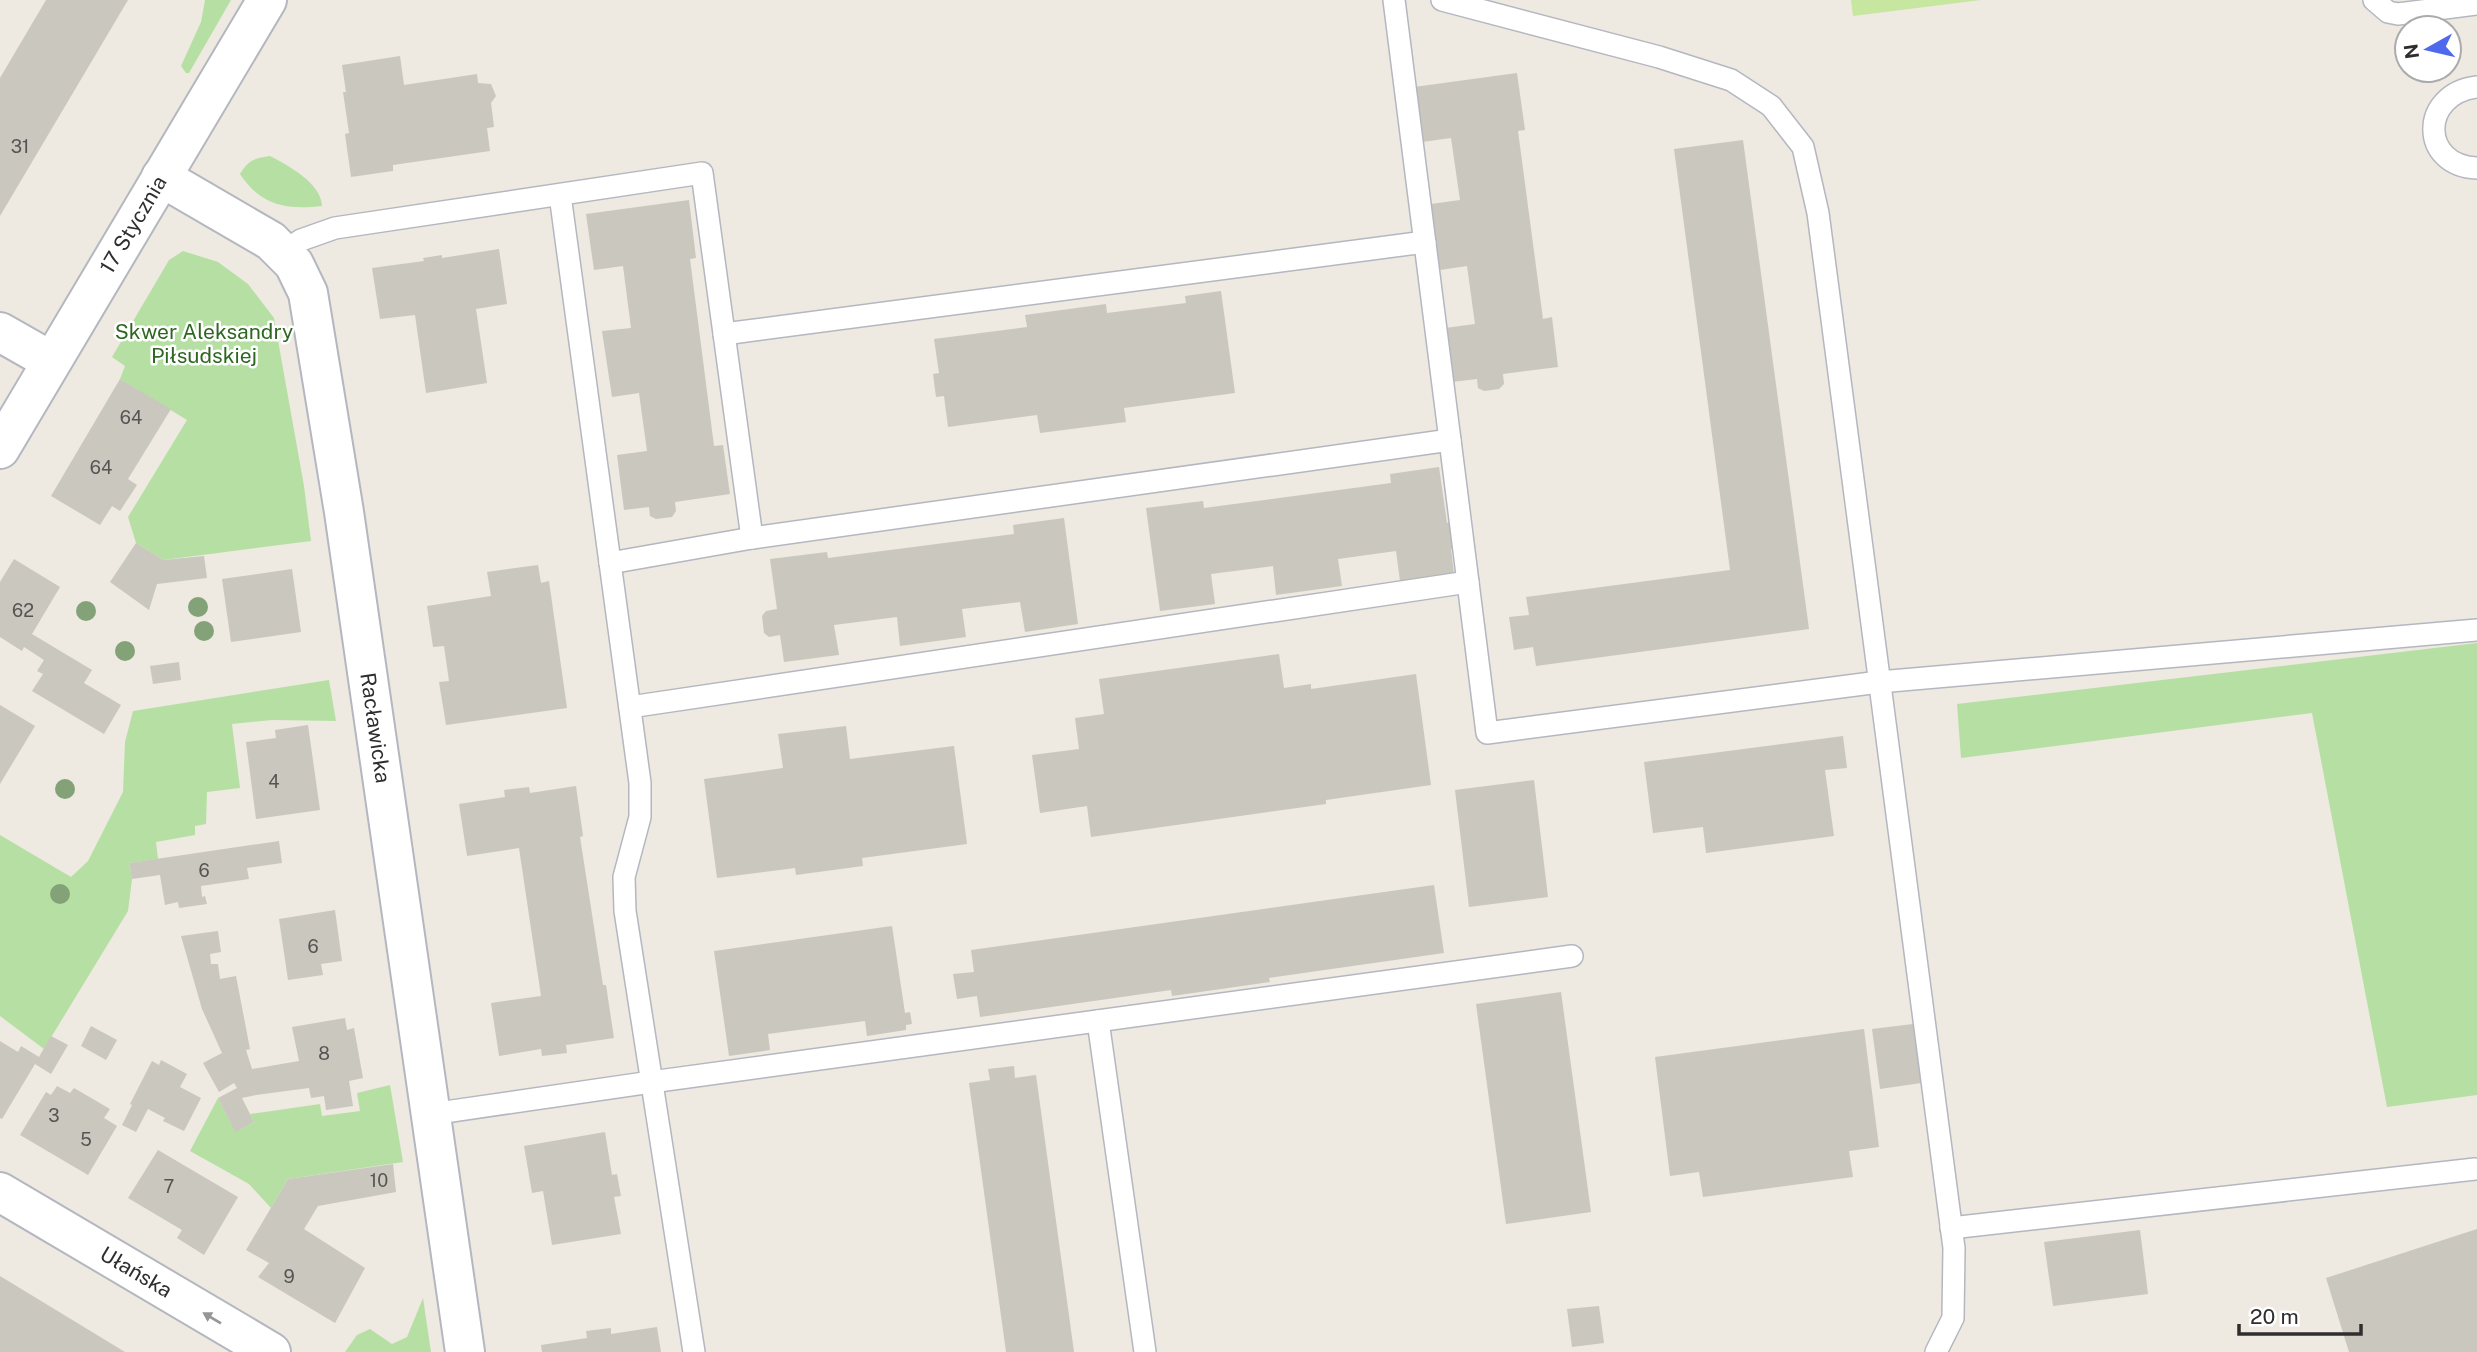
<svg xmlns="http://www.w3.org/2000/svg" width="2477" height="1352" viewBox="0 0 2477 1352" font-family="'Public Sans',sans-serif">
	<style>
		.green { fill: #b6e0a3 }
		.pitch { fill: #c7e69f }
		.building { fill: #cac7bf }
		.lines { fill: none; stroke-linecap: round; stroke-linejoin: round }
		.service-casing { stroke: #b5b7c0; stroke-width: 24 }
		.minor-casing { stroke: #b5b7c0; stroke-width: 42 }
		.tertiary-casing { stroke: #b5b7c0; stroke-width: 42 }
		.service { stroke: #fff; stroke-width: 21 }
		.minor { stroke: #fff; stroke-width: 38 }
		.tertiary { stroke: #fff; stroke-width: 38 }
		.tree { fill: #84a277 }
		.oneway { fill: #969696 }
		.labels { text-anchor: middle; stroke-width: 5; stroke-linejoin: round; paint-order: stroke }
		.number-label { font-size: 18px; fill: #555452 }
		.street-label { font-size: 21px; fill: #2e2e2e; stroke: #fff }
		.park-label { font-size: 21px; fill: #2e6721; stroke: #fff }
	</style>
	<rect width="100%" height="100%" fill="#eee9e1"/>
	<g class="green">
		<polygon points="205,0 231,0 189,73 186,73 181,66 201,22"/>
		<path d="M270,156C289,166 321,183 322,206C287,210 261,206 240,174C248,160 255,158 270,156Z"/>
		<polygon points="183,251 218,262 248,284 274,318 304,486 311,541 164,560 136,543 128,517 187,420 120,379 125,366 112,357 169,260"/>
		<polygon points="2477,643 2477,1095 2387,1107 2312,713 1961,758 1957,704"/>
		<polygon points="329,680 336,721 272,720 232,724 240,788 207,792 206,824 195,826 195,835 156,842 158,859 129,863 132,879 128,911 44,1049 0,1016 0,835 71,877 88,861 123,792 125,742 133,711"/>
		<polygon points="390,1085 403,1162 288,1179 271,1208 249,1184 190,1151 218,1098 235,1131 254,1122 250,1114 320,1104 322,1116 360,1111 357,1093"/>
		<polygon points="423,1298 431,1352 345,1352 357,1335 370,1329 392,1344 407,1337"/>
	</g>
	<polygon class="pitch" points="1851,0 1981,0 1853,16"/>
	<g class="building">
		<polygon points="46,0 128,0 0,216 0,78"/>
		<polygon points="400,56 404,85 477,74 478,83 491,84 496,96 491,103 494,127 487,128 490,151 393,165 393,171 351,177 345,134 349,133 343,92 346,92 342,65"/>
		<polygon points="1517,73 1525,130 1518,131 1543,319 1552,317 1558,367 1503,374 1504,384 1499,389 1484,391 1478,388 1477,379 1452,382 1445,328 1475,324 1467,266 1440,270 1431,204 1460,200 1451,138 1422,142 1414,87"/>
		<polygon points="1743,140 1809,629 1536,666 1533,647 1514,650 1509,617 1529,615 1526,597 1730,570 1674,149"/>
		<polygon points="689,200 696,258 690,259 714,446 723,445 730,494 675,502 676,511 672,517 656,519 650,516 649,507 624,510 617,455 647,451 639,393 612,397 602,331 631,328 623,266 594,270 586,214"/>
		<polygon points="499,249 507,304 476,309 487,383 426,393 415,315 380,319 372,268 424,261 423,258 442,255 442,258"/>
		<polygon points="1221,291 1235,393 1124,408 1126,422 1040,433 1037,415 948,427 944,396 936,397 933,374 939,373 934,339 1027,327 1025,315 1106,304 1107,313 1186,303 1185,296"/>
		<polygon points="120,379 171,409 128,479 137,485 120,511 112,506 100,525 51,496"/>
		<polygon points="1439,467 1447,523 1456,522 1461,547 1451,549 1454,574 1400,581 1396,551 1338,559 1342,586 1276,595 1273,566 1211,574 1215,604 1160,611 1146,508 1203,501 1204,508 1391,483 1390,474"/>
		<polygon points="1064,518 1078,624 1025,632 1020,602 962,609 966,637 900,646 897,617 834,625 839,655 784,662 780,635 769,637 764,633 762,616 766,611 777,609 770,559 827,552 828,558 1014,534 1013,525"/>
		<polygon points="136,543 164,560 204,556 207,578 157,584 149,610 110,582"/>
		<polygon points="14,559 60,587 32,634 92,670 84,683 121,705 104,734 32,691 43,674 37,671 44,660 24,647 22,651 0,637 0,582"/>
		<polygon points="538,565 541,583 549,581 567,708 446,725 439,682 449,681 444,646 433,647 427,606 491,596 487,572"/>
		<polygon points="292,569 301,632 231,642 222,579"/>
		<polygon points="1279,654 1284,688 1311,684 1311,689 1416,674 1431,785 1326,800 1326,804 1091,837 1087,806 1040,813 1032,755 1079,749 1075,718 1104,714 1099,679"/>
		<polygon points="179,662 181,680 153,684 150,666"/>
		<polygon points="0,705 35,726 0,784"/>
		<polygon points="308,725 320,810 256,819 246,742 276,738 275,730"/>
		<polygon points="846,726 850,759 954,746 967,844 862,858 863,866 796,875 795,868 717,878 704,779 783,768 778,734"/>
		<polygon points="1843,736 1847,768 1825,770 1834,836 1706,853 1703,827 1653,833 1644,762"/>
		<polygon points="1534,780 1548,897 1469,907 1455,790"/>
		<polygon points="576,786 583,836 580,837 603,985 606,985 614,1038 566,1045 567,1053 542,1056 541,1049 499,1056 491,1003 541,996 519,848 467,856 459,804 505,797 504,790 529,787 530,793"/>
		<polygon points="279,841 282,863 247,868 249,879 201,886 202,897 205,896 207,904 179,908 178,902 165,905 160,875 132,879 129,863"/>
		<polygon points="1434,885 1444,953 1269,978 1270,982 1172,996 1171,990 980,1017 977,996 957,999 953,974 974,972 971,950"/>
		<polygon points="335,910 342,961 321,964 323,975 288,980 279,919"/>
		<polygon points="892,926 905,1013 910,1012 912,1024 906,1025 906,1030 867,1036 865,1021 768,1034 770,1050 729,1056 714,951"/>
		<polygon points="218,931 221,952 210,954 211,964 218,964 220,979 236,976 250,1049 246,1050 252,1069 299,1061 292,1027 345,1018 347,1030 354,1028 363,1078 349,1081 353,1106 326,1110 324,1096 311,1098 309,1088 256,1095 242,1098 254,1122 235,1132 218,1098 237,1088 234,1083 219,1092 203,1063 222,1053 202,1009 181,936"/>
		<polygon points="1561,992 1591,1212 1506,1224 1476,1004"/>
		<polygon points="1913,1024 1921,1083 1880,1089 1872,1029"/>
		<polygon points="91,1026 117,1040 106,1060 81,1046"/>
		<polygon points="1864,1029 1879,1147 1849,1151 1853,1177 1703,1197 1699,1172 1670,1176 1655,1057"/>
		<polygon points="51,1036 68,1045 51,1074 35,1064 2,1119 0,1118 0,1041 18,1052 21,1046 39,1057"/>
		<polygon points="161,1060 187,1074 180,1087 201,1098 184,1131 163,1121 165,1118 148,1109 136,1132 122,1125 132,1105 130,1104 152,1061 159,1065"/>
		<polygon points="1014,1066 1015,1078 1036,1075 1074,1352 1006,1352 969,1083 990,1080 988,1069"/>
		<polygon points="57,1086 70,1093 74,1088 110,1109 104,1118 117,1126 88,1175 20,1135 46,1092 51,1095"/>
		<polygon points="605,1132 612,1175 617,1174 621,1196 614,1197 621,1234 552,1245 543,1191 532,1193 524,1146"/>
		<polygon points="158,1150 238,1197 204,1255 177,1238 182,1230 128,1198"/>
		<polygon points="393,1164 396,1192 318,1206 304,1229 365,1268 335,1323 258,1277 269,1263 246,1250 288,1179"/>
		<polygon points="2477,1229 2477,1352 2349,1352 2326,1278"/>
		<polygon points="2140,1230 2148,1294 2053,1306 2044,1242"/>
		<polygon points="0,1276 125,1352 0,1352"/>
		<polygon points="1599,1306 1604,1343 1572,1347 1567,1309"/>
		<polygon points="657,1327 661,1352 542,1352 541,1345 587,1338 586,1331 611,1328 611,1334"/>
	</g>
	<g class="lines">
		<g class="service-casing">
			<g id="service">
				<polyline points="1442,0 1659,57 1731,80 1771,106 1803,147 1818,213 1954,1248 1953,1318 1936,1352"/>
				<polyline points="2374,0 2388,12 2398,14 2477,4"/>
				<path d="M2477,87C2419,94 2420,166 2477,168"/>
				<polyline points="560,195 640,783 640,817 624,877 625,911 694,1352"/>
				<polyline points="283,252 301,240 335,228 702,173 752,538"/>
				<polyline points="724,334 1425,242"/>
				<polyline points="1450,440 1487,733 1879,682 2477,630"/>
				<polyline points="610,563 752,538 1450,440 1394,0"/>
				<polyline points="630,707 1468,582"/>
				<polyline points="1098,1021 1145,1352"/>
				<polyline points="431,1114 651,1082 1572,956"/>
				<polyline points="1951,1228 2475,1169"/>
			</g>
		</g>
		<g class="minor-casing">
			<g id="minor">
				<polyline points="0,332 51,361"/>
				<path id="s1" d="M0,1192L271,1352"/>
			</g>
		</g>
		<g class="tertiary-casing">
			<g id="tertiary">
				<path id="s2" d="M161,177L271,241L294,264L308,293L344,512L465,1352"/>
				<path id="s3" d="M0,449L267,0"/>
			</g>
		</g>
		<use href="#service" class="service"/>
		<use href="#minor" class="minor"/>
		<use href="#tertiary" class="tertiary"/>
	</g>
	<g class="tree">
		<circle cx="198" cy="607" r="10"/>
		<circle cx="86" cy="611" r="10"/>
		<circle cx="204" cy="631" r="10"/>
		<circle cx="125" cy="651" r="10"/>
		<circle cx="65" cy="789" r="10"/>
		<circle cx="60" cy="894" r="10"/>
	</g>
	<defs><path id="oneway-solid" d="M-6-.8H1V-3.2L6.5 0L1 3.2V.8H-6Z" transform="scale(1.75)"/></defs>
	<use class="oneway" href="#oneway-solid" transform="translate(212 1318) rotate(-149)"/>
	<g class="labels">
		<g class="number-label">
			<text x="20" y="153">31</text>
			<text x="131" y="424">64</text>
			<text x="101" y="474">64</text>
			<text x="23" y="617">62</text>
			<text x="274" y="788">4</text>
			<text x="204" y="877">6</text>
			<text x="313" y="953">6</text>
			<text x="324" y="1060">8</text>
			<text x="54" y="1122">3</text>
			<text x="86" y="1146">5</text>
			<text x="379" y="1187">10</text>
			<text x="169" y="1193">7</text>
			<text x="289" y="1283">9</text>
		</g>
		<g class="street-label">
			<text dy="7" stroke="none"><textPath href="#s3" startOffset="261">17 Stycznia</textPath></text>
			<text dy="7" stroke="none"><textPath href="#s2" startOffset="632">Racławicka</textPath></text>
			<text dy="7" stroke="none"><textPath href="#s1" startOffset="158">Ułańska</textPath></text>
		</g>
		<g class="park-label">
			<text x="204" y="339">Skwer Aleksandry<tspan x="204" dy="24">Piłsudskiej</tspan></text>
		</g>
	</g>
	<g transform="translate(2428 49) rotate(262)"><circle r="33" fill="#ffffff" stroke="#ababab" stroke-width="2"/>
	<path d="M0-5L12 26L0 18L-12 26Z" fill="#4f69ed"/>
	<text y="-10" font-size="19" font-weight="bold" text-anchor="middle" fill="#2e2e2e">N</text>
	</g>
	<path d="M2239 1324v10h122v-10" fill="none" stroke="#2e2e2e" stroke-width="3.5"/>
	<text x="2250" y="1324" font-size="21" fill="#2e2e2e" stroke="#ffffff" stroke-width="5" paint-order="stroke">20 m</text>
</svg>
